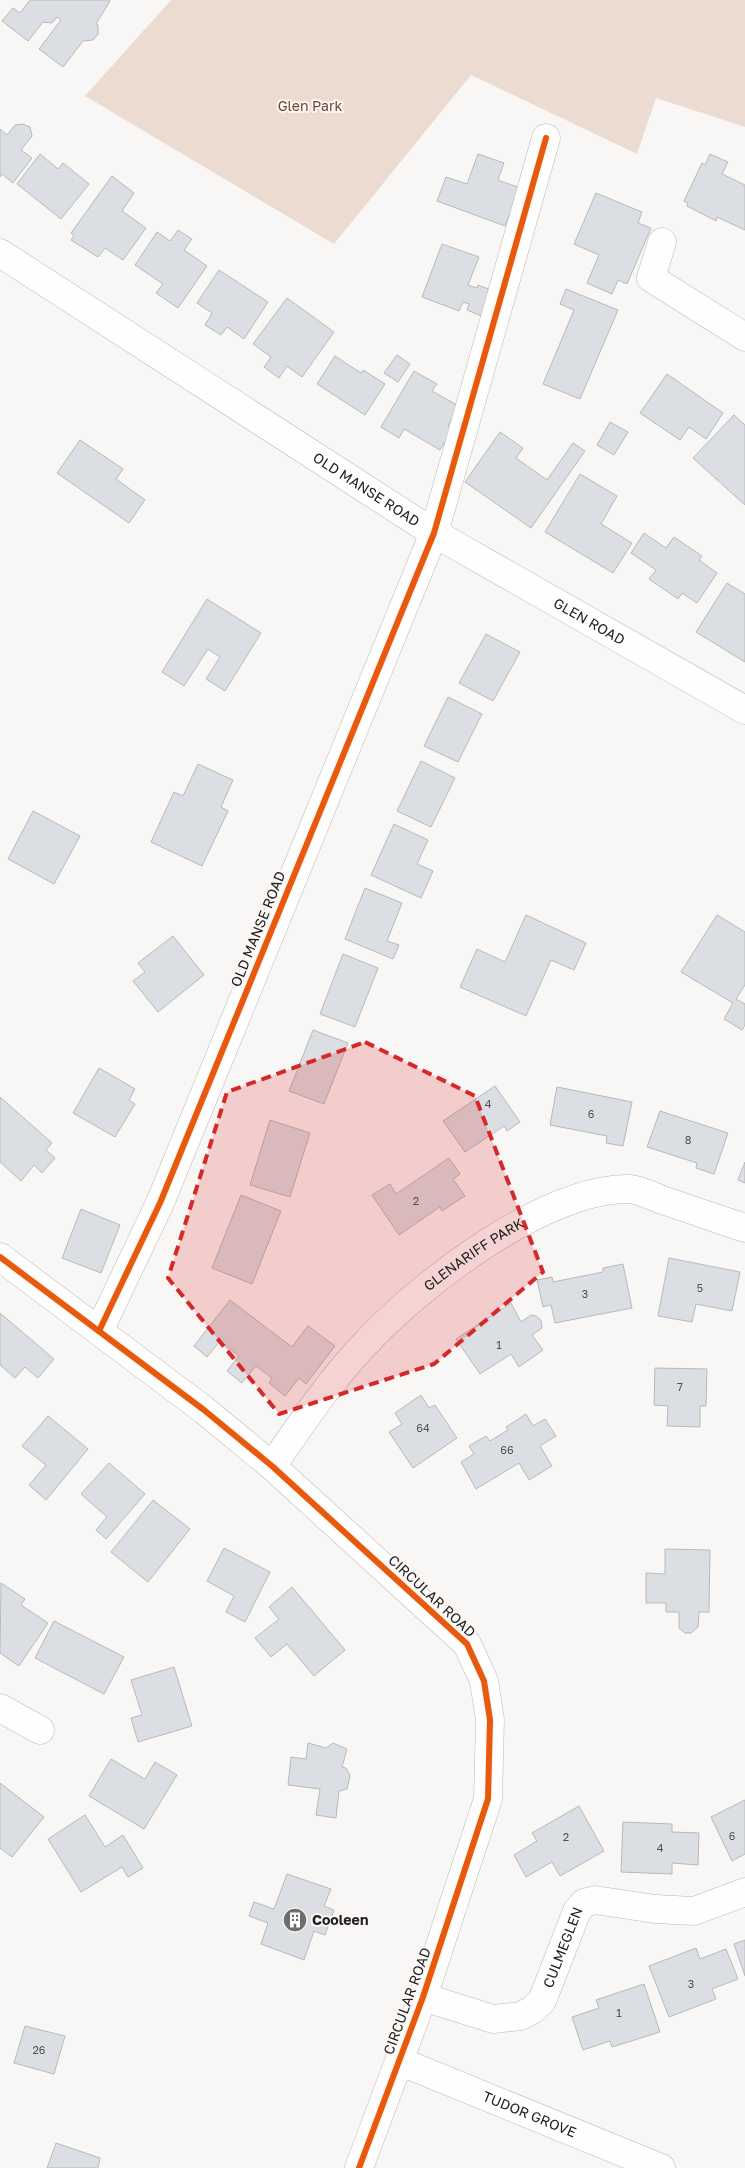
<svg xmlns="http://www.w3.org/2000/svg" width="745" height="2168" viewBox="0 0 745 2168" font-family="'Golos Text',sans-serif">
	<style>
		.green { fill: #ecdbd1 }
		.building { fill: #dbdee3; stroke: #b9b9b9 }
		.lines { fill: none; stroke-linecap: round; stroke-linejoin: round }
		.minor-casing { stroke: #bab8b7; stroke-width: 29 }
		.minor { stroke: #fefefe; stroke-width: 28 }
		.cycleway-casing { stroke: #faf7f5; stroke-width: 9 }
		.cycleway { stroke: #e8590c; stroke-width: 6 }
		.marked { fill: #d62828; fill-opacity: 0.2; stroke: #d62828; stroke-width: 4; stroke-dasharray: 10 6; stroke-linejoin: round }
		.labels { text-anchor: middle; stroke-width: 4; stroke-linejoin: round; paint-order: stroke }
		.number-label { font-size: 11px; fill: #515052 }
		.park-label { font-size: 14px; fill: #734528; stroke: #faf7f5 }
		.street-label { font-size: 14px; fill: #232121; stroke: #faf7f5 }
		.poi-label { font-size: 14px; font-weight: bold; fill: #232121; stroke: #faf7f5; text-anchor: start }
	</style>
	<rect width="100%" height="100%" fill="#f9f7f6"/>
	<polygon class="green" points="171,0 745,0 745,127 656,98 637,154 471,75 334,244 85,96"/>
	<g class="building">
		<polygon points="30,0 109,0 110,1 96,24 98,25 98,34 93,40 83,41 63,67 39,49 61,20 57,17 52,23 43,22 28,41 2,21 13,8 20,13"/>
		<polygon points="23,124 30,127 32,136 21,150 32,158 13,183 2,174 0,177 0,129 7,135 15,125"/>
		<polygon points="40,154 58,169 63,163 89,184 61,219 17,184"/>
		<polygon points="478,154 504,163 498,180 520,188 505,226 437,201 446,177 467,184"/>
		<polygon points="710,154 728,162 722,174 745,185 745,230 717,217 716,221 687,206 688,203 684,201 702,163 705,165"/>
		<polygon points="112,176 134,193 122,211 146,228 123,260 105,248 98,257 71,240 74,236 71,233"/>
		<polygon points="596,193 642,212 638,223 651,228 627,284 618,280 612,294 587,283 599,255 574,244"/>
		<polygon points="178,230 192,239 184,250 207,266 178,308 156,293 163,284 135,265 157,232 170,241"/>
		<polygon points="442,244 479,257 468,285 477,288 478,285 499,293 489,319 467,310 469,304 463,302 459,311 422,297"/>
		<polygon points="219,270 268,302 244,339 227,327 221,335 205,325 212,313 197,303"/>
		<polygon points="566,289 618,310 580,399 543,384 574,310 560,304"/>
		<polygon points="287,298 334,332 302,377 287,366 279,378 264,367 271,357 253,344"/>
		<polygon points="397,355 410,364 398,382 384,373"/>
		<polygon points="335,356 361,373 363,370 385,384 365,415 317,384"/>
		<polygon points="414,371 437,384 432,391 459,406 448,425 453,428 440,450 404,429 399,438 381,427"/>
		<polygon points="667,374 723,413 706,439 689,427 680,440 640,413"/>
		<polygon points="734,415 745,425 745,505 693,458"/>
		<polygon points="610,422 628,432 614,455 597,445"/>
		<polygon points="500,432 523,448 516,458 547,480 573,443 585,451 531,528 465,482"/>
		<polygon points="80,440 123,469 116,479 145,500 129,523 57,473"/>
		<polygon points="580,474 617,496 601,524 632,543 613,573 545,532"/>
		<polygon points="644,533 666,548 674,537 702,556 699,560 717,573 697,603 682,593 678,599 649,579 656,570 631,553"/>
		<polygon points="727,583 745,594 745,662 696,632"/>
		<polygon points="207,599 261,633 225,691 206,679 220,657 208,649 184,686 162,672"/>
		<polygon points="486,634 520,652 493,701 459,683"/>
		<polygon points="448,697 482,714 458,762 424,746"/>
		<polygon points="421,761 455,778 431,827 397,811"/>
		<polygon points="198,764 233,780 221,807 228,811 202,866 151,842 174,792 183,796"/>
		<polygon points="33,811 80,836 54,884 8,859"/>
		<polygon points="394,824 428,840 417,864 433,871 421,898 371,875"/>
		<polygon points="365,888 402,903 387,941 399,945 393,959 345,939"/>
		<polygon points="526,915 586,943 574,970 551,960 526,1016 460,987 477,949 505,962"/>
		<polygon points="717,915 745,932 745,985 736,999 745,1004 745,1025 742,1030 724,1019 733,1003 681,972"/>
		<polygon points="173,936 204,975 158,1012 133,981 145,972 138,963"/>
		<polygon points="343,954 378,968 355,1027 320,1014"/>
		<polygon points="313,1030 348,1043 324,1104 289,1091"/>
		<polygon points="99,1068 135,1089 129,1100 135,1104 115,1137 73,1113"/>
		<polygon points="495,1086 520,1122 507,1131 504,1126 465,1152 443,1121"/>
		<polygon points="557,1087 632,1102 623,1146 606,1143 607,1136 550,1125"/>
		<polygon points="0,1097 52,1143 46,1150 55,1158 42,1173 34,1165 21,1181 0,1162"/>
		<polygon points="660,1111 728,1133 714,1174 696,1168 697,1163 647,1147"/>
		<polygon points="270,1120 310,1133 290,1197 250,1185"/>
		<polygon points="449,1158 460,1174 453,1179 465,1196 442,1211 440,1207 399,1235 372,1195 390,1184 396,1194"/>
		<polygon points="745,1162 745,1183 738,1180"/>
		<polygon points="241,1195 281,1211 252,1284 212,1268"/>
		<polygon points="81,1209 120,1225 101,1273 62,1258"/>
		<polygon points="669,1258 740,1272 732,1311 696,1304 692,1322 658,1316"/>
		<polygon points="623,1264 632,1308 555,1323 551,1305 543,1307 537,1280 552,1277 553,1282 603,1272 603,1268"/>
		<polygon points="230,1300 292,1347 308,1326 335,1346 306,1384 299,1378 285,1396 269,1383 272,1378 256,1366 242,1383 227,1371 239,1356 220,1341 207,1357 194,1346"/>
		<polygon points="511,1303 521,1322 531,1315 536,1316 541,1320 542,1328 532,1335 543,1350 519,1367 511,1354 480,1374 456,1339"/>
		<polygon points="0,1313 54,1359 38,1378 25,1367 15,1378 0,1365"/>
		<polygon points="655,1368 707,1369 706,1406 700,1406 700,1427 667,1426 668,1406 654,1405"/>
		<polygon points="421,1395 429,1408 435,1405 457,1438 413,1468 389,1432 402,1424 395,1413"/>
		<polygon points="526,1414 533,1426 545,1419 556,1436 540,1446 552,1466 529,1480 519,1463 476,1489 461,1462 474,1454 469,1446 486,1436 490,1441 508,1430 506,1427"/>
		<polygon points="48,1416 88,1449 46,1500 29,1485 46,1465 22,1446"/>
		<polygon points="109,1463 145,1494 106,1539 96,1530 107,1517 81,1494"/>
		<polygon points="153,1500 190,1529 148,1582 111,1552"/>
		<polygon points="224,1548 270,1572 245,1622 226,1612 234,1596 207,1581"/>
		<polygon points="665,1549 710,1550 709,1612 699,1612 698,1627 691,1633 685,1633 679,1628 679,1612 666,1612 666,1603 646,1603 646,1573 665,1574"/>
		<polygon points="1,1583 25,1599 21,1605 48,1623 19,1666 0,1653"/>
		<polygon points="292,1587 345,1650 314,1676 287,1644 271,1657 255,1638 279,1619 269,1607"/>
		<polygon points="54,1621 124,1657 104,1694 35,1658"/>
		<polygon points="174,1667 192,1726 138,1742 131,1718 142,1715 131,1680"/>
		<polygon points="308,1743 326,1748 333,1743 347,1749 342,1767 346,1768 350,1776 347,1789 339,1791 336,1818 316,1815 320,1789 288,1785 291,1757 306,1759"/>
		<polygon points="111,1759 145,1779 155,1762 177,1775 144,1829 89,1796"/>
		<polygon points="0,1783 44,1817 12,1857 0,1848"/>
		<polygon points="745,1800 745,1854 732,1861 711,1817"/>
		<polygon points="579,1806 604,1851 560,1876 552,1862 526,1877 514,1855 537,1841 532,1833"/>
		<polygon points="85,1815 105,1847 123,1835 143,1868 128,1877 122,1867 81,1892 48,1839"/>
		<polygon points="623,1822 672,1824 672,1832 699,1833 698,1865 672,1863 672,1874 621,1872"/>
		<polygon points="287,1874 331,1889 324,1906 334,1910 325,1935 314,1931 304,1960 261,1944 268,1923 249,1916 254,1902 274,1909"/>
		<polygon points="745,1940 745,1976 734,1944"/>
		<polygon points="696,1948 700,1959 726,1949 738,1979 712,1989 716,1999 669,2017 649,1966"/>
		<polygon points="644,1984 660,2032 612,2047 610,2041 583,2050 572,2017 599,2008 596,2000"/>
		<polygon points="25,2026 65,2036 54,2074 14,2063"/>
		<polygon points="56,2143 100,2158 98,2168 47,2168"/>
	</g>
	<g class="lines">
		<g class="minor-casing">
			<g id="minor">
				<polyline points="662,242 651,278 745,337"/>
				<path id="s1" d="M0,253L434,533L745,710"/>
				<polyline points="0,1257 204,1410 272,1466 467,1644 484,1681 490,1720 488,1799 423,1997 359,2168"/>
				<polyline points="99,1331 160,1203 434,533 546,138"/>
				<path id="s2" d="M272,1466C301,1424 329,1382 364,1345C419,1285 546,1187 630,1189C640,1190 652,1196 662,1200C690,1209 717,1219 745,1228"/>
				<polyline points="0,1708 40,1730"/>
				<path id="s3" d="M423,1997L493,2019L521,2016L532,2010L542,2001L577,1911L584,1903L595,1900L655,1909L694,1911L745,1892"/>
				<path id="s4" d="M399,2061L661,2168"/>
			</g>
		</g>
		<use href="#minor" class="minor"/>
		<g class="cycleway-casing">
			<g id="cycleway">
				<polyline points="0,1257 204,1410 272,1466 467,1644 484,1681 490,1720 488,1799 423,1997 359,2168"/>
				<polyline points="99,1331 160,1203 434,533 546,138"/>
			</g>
		</g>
		<use href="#cycleway" class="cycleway"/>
	</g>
	<path class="marked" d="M365,1042L475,1096L543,1272L434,1364L279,1414L168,1278L227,1092Z"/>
	<defs>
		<g id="building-disc" transform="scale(1.25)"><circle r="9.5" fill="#6e6c6c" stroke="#faf7f5"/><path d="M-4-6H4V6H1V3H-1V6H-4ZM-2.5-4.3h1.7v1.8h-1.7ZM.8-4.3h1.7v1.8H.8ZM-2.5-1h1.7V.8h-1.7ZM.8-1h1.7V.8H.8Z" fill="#fff"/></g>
	</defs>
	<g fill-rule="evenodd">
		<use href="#building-disc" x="295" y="1920"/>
	</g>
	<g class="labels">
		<g class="number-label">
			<text x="488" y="1108">4</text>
			<text x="591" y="1118">6</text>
			<text x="688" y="1144">8</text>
			<text x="416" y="1205">2</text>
			<text x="700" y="1292">5</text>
			<text x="585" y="1298">3</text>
			<text x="499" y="1349">1</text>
			<text x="680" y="1391">7</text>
			<text x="423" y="1432">64</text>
			<text x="507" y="1454">66</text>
			<text x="732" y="1840">6</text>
			<text x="566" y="1841">2</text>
			<text x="660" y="1852">4</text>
			<text x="691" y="1988">3</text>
			<text x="619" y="2017">1</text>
			<text x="39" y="2054">26</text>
		</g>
		<g class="park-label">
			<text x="310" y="111">Glen Park</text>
		</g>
		<g class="street-label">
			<text dy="5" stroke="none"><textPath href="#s1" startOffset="436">OLD MANSE ROAD</textPath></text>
			<text dy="5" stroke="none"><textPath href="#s1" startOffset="695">GLEN ROAD</textPath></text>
			<text transform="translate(258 929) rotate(-68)" y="5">OLD MANSE ROAD</text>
			<text dy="5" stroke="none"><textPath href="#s2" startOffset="295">GLENARIFF PARK</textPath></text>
			<text transform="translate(432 1596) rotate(43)" y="5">CIRCULAR ROAD</text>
			<text dy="5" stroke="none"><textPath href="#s3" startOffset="185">CULMEGLEN</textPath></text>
			<text transform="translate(407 2001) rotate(-70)" y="5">CIRCULAR ROAD</text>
			<text dy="5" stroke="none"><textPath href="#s4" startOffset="141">TUDOR GROVE</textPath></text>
		</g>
		<g class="poi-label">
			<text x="312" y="1925">Cooleen</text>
		</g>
	</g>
</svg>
